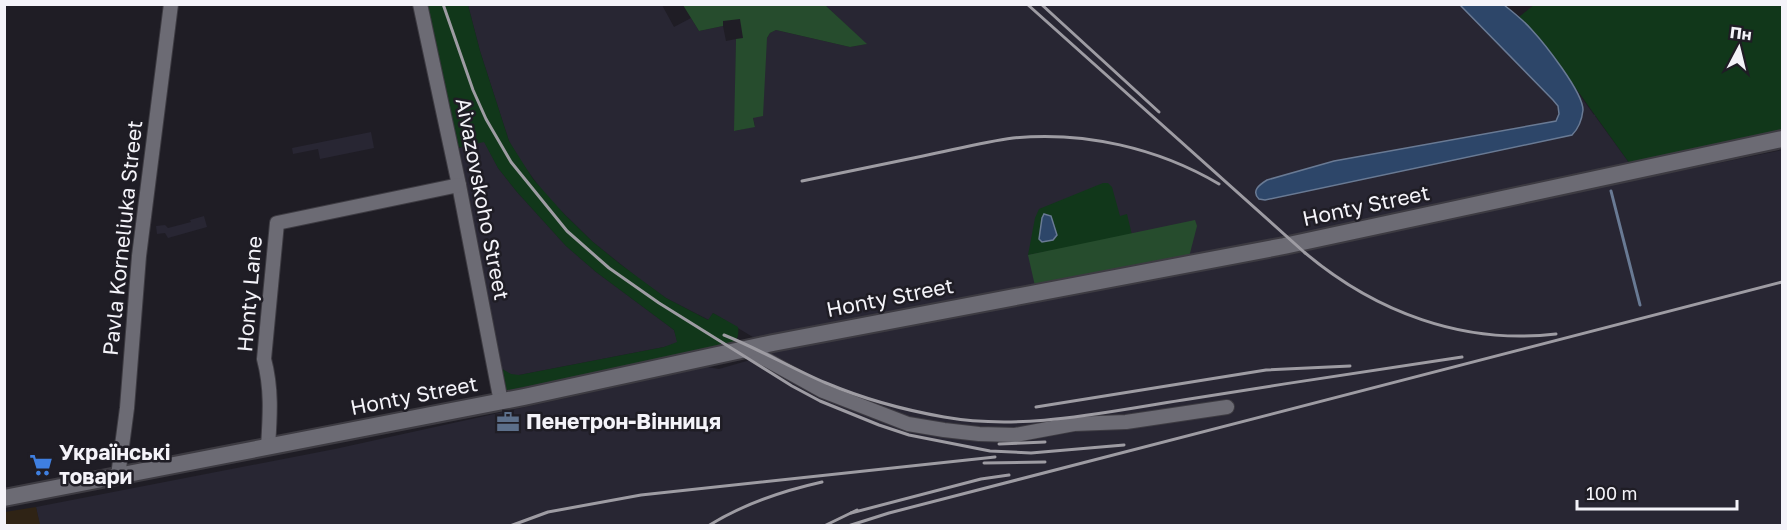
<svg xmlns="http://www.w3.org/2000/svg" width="1787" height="530" viewBox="0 0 1787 530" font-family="'Golos Text',sans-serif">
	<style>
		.built { fill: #282633 }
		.education { fill: #2f2315 }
		.green { fill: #11371a }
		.forest { fill: #264c2d }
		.water { fill: #2d4669; stroke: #697a94; stroke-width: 1.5 }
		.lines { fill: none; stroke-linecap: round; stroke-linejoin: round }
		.stream { stroke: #697a94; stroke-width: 3 }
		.minor-casing { stroke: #3d3b42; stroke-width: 16 }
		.tertiary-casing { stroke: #3d3b42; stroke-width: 20 }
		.minor { stroke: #6c6b74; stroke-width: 14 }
		.tertiary { stroke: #6c6b74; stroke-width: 16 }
		.rail { stroke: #9e9ca3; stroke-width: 3 }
		.labels { text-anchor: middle; stroke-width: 5; stroke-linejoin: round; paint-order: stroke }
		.street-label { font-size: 21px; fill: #f4f3f9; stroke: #1f1d25 }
		.poi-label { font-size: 21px; font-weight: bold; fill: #f4f3f9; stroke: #1f1d25; text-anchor: start }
	</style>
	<rect width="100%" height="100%" fill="#1f1d25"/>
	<g class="built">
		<polygon points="468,5 662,5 674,27 691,18 699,31 723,26 726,41 736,39 735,131 755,126 753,118 767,38 770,33 776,30 850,47 866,44 825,5 1460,5 1553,100 1558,105 1560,113 1578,93 1594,115 1782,5 1595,116 1635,171 766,345 713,313 709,320 666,298 638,278 593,242 547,197 519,159 509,141 480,51"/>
		<polygon points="371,132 374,148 320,159 318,149 293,154 292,148"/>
		<polygon points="484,141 498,168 517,192 566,246 596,272 674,330 678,343 664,347 519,375 511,375 499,367 469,208 467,185 459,148"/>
		<polygon points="1782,150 1782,525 40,526 36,507 335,449 707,367 719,369 767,355 776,350 1278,257 1606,186"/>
		<polygon points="204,216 207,227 168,238 165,233 157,234 156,226 165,225 168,228 191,222 190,220"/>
	</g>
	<polygon class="education" points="36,507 40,525 5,525 5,512"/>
	<g class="green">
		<polygon points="1535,4 1782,5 1782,139 1635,171 1547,48 1519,17"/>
		<path d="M420,5H468L480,51L509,141L533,179L565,215L593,242L620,264L666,298L708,320L713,313L738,327C739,334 738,339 733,344L504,391L499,367L511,374L519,375L664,347L677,342L674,330L596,272L566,246L517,192L498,168L484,142L452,149Z"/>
		<polygon points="1103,183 1108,183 1112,187 1120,216 1127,214 1132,235 1028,255 1035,218 1039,209"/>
	</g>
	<g class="forest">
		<polygon points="683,5 825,5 867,44 850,47 776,30 770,33 767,38 763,116 753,118 755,127 734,131 736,39 743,38 740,19 723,21 723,26 699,31"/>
		<polygon points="1195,220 1197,226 1189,257 1035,286 1028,255"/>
	</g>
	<g class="water">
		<path d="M1460,5H1504C1513,12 1523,20 1531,29C1544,43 1583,92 1583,110C1582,119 1578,129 1572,135L1265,200L1259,199C1251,191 1259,185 1267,180L1334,161L1556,121L1559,114L1558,106L1553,100Z"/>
		<polygon points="1044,214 1051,216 1057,235 1053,240 1042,242 1039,239 1042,218"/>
	</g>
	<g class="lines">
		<polyline class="stream" points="1611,191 1640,305"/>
		<g class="minor-casing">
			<g id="minor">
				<polyline points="420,4 459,185 501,402"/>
				<polyline points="747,349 823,391 908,424 944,430 979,434 1015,435 1074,424 1126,422 1227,407"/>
				<path d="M268,447C270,416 272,389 264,359L277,223L459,185"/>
				<polyline points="118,476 127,408 139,256 171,4"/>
			</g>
		</g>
		<g class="tertiary-casing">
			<polyline id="tertiary" points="4,498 524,397 773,343 1284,246 1782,139"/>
		</g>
		<use href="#minor" class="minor"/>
		<use href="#tertiary" class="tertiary"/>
		<g class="rail">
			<polyline points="443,4 473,90 486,119 511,162 567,231 609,268 659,303 792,386 820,401 879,425 909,435 990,451 1031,453 1124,445"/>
			<path d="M1027,4L1304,252C1375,312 1463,345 1556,334"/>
			<polyline points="1041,4 1159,112"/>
			<path d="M802,181C842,173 883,164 923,156C953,150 983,142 1013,138C1084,131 1158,148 1219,184"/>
			<path d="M724,335C759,349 791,368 826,383C864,399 904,410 944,417C1023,431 1105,412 1183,400C1276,385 1368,371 1462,357"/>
			<polyline points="1036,407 1266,370 1350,366"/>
			<polyline points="999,444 1045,442"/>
			<polyline points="984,463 1045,462"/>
			<polyline points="851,513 981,479 1009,475"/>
			<polyline points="510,526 548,512 641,495 995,457"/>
			<path d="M708,526C743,504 782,491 822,482"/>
			<polyline points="824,526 857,510"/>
			<polyline points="848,526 889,513 1782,282"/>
		</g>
	</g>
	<defs>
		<g id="office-bare" transform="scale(1.8)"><path d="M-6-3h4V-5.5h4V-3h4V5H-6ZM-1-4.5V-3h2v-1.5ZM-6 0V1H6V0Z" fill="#5c6f8a" stroke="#1f1d25" stroke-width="2.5" paint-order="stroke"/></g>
		<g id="supermarket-bare" transform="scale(1.8)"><path d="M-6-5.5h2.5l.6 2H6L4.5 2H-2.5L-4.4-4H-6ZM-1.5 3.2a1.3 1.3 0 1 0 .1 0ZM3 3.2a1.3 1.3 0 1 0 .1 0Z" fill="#3f7fe0" stroke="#1f1d25" stroke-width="2.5" paint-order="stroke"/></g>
	</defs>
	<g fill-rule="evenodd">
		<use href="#office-bare" x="508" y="422"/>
		<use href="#supermarket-bare" x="41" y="465"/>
	</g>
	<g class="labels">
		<g class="street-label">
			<text transform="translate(482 199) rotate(79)" y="7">Aivazovskoho Street</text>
			<text transform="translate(1366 206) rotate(-12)" y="7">Honty Street</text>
			<text transform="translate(123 238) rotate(-84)" y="7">Pavla Korneliuka Street</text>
			<text transform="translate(250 294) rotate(-85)" y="7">Honty Lane</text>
			<text transform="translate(890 298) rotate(-11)" y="7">Honty Street</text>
			<text transform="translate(414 396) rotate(-11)" y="7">Honty Street</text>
		</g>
		<g class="poi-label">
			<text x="526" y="429">Пенетрон-Вінниця</text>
			<text x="59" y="460">Українські<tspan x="59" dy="24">товари</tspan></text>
		</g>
	</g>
	<rect width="1787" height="530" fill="none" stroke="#f4f3f9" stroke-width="12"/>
	<g transform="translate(1739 48) rotate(7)" stroke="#1f1d25" stroke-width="4.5" paint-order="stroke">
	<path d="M0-4.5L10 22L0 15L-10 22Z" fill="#f4f3f9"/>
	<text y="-9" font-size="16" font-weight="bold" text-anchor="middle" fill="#f4f3f9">Пн</text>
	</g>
	<path d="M1577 500v9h160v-9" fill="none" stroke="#f4f3f9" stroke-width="3"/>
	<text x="1586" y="500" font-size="18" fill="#f4f3f9" stroke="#1f1d25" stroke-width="4.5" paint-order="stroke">100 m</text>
</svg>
